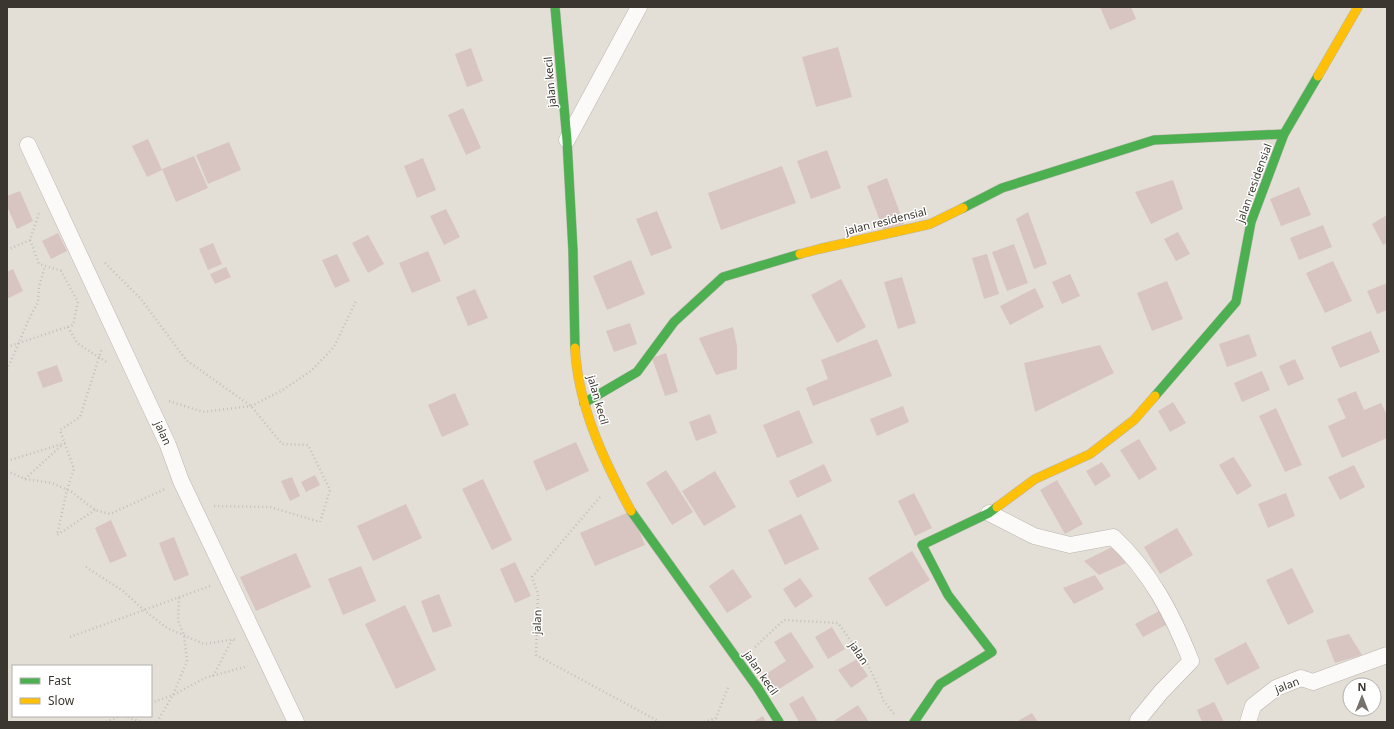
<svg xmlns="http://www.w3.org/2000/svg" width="1394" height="729" viewBox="0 0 1394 729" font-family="'Noto Sans',sans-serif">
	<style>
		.building { fill: #d8c5c1 }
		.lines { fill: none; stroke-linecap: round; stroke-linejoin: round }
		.street-casing { stroke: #b9b5ae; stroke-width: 17 }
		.fast-casing { stroke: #b9b5ae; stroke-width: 10 }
		.slow-casing { stroke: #b9b5ae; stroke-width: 10 }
		.path { stroke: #c2c0bd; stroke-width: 2.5; stroke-dasharray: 1 3; stroke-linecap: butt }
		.street { stroke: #fbfaf9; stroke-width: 16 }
		.fast { stroke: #4caf50; stroke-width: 9 }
		.slow { stroke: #ffc107; stroke-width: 9 }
		.labels { text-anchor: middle; stroke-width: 3; stroke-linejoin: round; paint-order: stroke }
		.street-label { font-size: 11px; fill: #3b3730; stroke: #fff }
	</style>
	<rect width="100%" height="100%" fill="#e4dfd6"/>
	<g class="building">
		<polygon points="1100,7 1131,7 1136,19 1110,30"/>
		<polygon points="838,47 852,97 816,107 802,57"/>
		<polygon points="471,48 483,81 467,87 455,54"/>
		<polygon points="463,108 481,148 466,155 448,115"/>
		<polygon points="148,139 162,170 147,177 132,146"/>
		<polygon points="229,142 241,170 208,184 196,155"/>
		<polygon points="827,150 841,188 811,199 797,161"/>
		<polygon points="194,156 208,188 176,202 162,169"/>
		<polygon points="423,158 436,190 417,198 404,166"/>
		<polygon points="782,166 796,203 721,230 708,193"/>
		<polygon points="887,178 904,224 884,232 867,186"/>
		<polygon points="1173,180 1183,209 1151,224 1135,192"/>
		<polygon points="1299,187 1311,215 1281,226 1270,199"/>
		<polygon points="20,191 33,221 17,229 7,206 7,196"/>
		<polygon points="446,209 460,237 444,245 430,216"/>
		<polygon points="657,211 672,248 651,256 636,219"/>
		<polygon points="1028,212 1047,264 1034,269 1016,219"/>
		<polygon points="1387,215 1387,243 1383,245 1372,224"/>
		<polygon points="1323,225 1332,247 1299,260 1290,238"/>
		<polygon points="1178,232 1190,254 1176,261 1164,239"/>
		<polygon points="58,233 67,251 51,259 42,241"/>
		<polygon points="368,235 384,264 368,273 352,243"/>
		<polygon points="213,243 222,264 208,270 199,249"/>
		<polygon points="1014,244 1028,283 1007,291 992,252"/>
		<polygon points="428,251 441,281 412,293 399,263"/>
		<polygon points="337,254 350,281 335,288 322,260"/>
		<polygon points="987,254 999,294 984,299 972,258"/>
		<polygon points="631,260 645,294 607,310 593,276"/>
		<polygon points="1333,261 1352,301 1325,313 1306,273"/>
		<polygon points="226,267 231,277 215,284 210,274"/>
		<polygon points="13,269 23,291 7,299 7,272"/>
		<polygon points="1070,274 1080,296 1062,304 1052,282"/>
		<polygon points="902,277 916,323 898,329 884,282"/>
		<polygon points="841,279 866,327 837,343 811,295"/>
		<polygon points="1167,281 1183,319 1152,331 1137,293"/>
		<polygon points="1387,283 1387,310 1377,314 1367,291"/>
		<polygon points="1035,288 1044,307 1010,325 1000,306"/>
		<polygon points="475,289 488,318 468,326 456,297"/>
		<polygon points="630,323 637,344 614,352 606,331"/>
		<polygon points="733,327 737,346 737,369 716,375 699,338"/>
		<polygon points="1371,331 1380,352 1340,368 1331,347"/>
		<polygon points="1249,334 1257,356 1227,367 1219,344"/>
		<polygon points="877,339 892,376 813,406 806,388 828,379 821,360"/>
		<polygon points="1100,345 1114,373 1035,412 1024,363"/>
		<polygon points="666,353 678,392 665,396 652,358"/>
		<polygon points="1295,359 1304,379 1288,386 1279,366"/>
		<polygon points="57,365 63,381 43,388 37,372"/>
		<polygon points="1262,371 1270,390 1242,402 1234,383"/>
		<polygon points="1356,391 1364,410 1381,403 1387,415 1387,438 1342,458 1328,426 1346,418 1337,399"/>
		<polygon points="455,393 469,425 442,437 428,405"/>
		<polygon points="1173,402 1186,423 1170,432 1158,411"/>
		<polygon points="903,406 909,422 877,436 870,419"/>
		<polygon points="1276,408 1302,465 1285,472 1259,416"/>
		<polygon points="799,410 813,443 777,458 763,425"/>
		<polygon points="710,414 717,433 696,441 689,422"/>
		<polygon points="1139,439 1157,469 1139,480 1120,450"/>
		<polygon points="576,442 589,471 546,491 533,461"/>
		<polygon points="1233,457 1235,459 1252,486 1237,495 1219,465"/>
		<polygon points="1102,462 1111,476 1095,486 1086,471"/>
		<polygon points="824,464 832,481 797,498 789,481"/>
		<polygon points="1354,465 1365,487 1340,500 1328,477"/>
		<polygon points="666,470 693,512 672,525 646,483"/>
		<polygon points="715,471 736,507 704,526 682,491"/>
		<polygon points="315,475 320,485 306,492 301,482"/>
		<polygon points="292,477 300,496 290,501 281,481"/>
		<polygon points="483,479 512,540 492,550 462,489"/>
		<polygon points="1057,480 1083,524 1065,534 1040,490"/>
		<polygon points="914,493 932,528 915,536 898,501"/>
		<polygon points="1286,493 1295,516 1268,528 1258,504"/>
		<polygon points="406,504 422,538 373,561 357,526"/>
		<polygon points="631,511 645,545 595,566 580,533"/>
		<polygon points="801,514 819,549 785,565 768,530"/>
		<polygon points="111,520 127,556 110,563 95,528"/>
		<polygon points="1177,528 1193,555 1160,574 1144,547"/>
		<polygon points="174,537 189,575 174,581 159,543"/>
		<polygon points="1112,547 1126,563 1099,575 1084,561"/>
		<polygon points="912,551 930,580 886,607 868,578"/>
		<polygon points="296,553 311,587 256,611 240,577"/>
		<polygon points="515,562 531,596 515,603 500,569"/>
		<polygon points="361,566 376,601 343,615 328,579"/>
		<polygon points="1292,568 1314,612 1288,625 1266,580"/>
		<polygon points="733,569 752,597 727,613 709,586"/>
		<polygon points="1095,575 1104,589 1074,604 1063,588"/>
		<polygon points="800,578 813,596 795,608 783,589"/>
		<polygon points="439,594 452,626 433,633 421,601"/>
		<polygon points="405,605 436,670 396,689 365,624"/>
		<polygon points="1161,610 1168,624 1143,637 1135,624"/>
		<polygon points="832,627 845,649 828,659 815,637"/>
		<polygon points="791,632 814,667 776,691 766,674 786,661 774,642"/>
		<polygon points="1349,634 1362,655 1335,663 1326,640"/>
		<polygon points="1246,642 1260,668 1227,685 1214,659"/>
		<polygon points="857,659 868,676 851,688 838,670"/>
		<polygon points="803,696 818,722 799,722 789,704"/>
		<polygon points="1214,702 1224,722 1202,722 1197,710"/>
		<polygon points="858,705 869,722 832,722"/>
		<polygon points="1032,713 1038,722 1016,722"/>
		<polygon points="763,716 766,722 753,722"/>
	</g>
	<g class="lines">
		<g class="street-casing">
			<g id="street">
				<polyline points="567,140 639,7"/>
				<polyline points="28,145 168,445 181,481 296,722"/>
				<path d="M989,513L1034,536L1070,545L1113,537C1150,571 1173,615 1191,661L1161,692L1138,720"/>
				<polyline points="1248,722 1253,706 1276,688 1301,678 1313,682 1387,655"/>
			</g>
		</g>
		<g class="fast-casing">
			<g id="fast">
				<polyline points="555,7 567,140 573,251 575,348"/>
				<polyline points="963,208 1002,188 1154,140 1284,134"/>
				<polyline points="1155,396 1236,302 1251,222 1284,134 1318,76"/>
				<polyline points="584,403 637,372 674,322 723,277 800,254"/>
				<polyline points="631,511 757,687 779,722"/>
				<polyline points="914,722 940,684 992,652 948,595 922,545 989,513 997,507"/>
			</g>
		</g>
		<g class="slow-casing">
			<g id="slow">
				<polyline points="1318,76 1358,7"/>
				<polyline points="800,254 819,249 930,224 963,208"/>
				<path d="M575,348C578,406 604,461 631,511"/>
				<polyline points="997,507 1035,479 1090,454 1134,420 1155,396"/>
			</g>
		</g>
		<g class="path">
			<polyline points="30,240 39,264 62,271"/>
			<polyline points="7,250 30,240 39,213"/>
			<polyline points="105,263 141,299 186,360 251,406 282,444 308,445 330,490 320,522 270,507 214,506"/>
			<polyline points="68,327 77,343 108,363"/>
			<polyline points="7,347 73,325 78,302 61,271"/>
			<polyline points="7,370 29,319 38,302 39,287 45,266"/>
			<polyline points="169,401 203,412 251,406 281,391 311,371 334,347 356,301"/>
			<polyline points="7,461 65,443"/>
			<polyline points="7,471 25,479 52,483 72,492 95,510 110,514 165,489"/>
			<polyline points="25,479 63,444"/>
			<polyline points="600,497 532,577 538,594 536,655 660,722"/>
			<polyline points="95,510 57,535 67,490 74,469 60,430 80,417 102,348"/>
			<polyline points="86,567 123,591 144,610 167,628 204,644 237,639"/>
			<polyline points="70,637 210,586"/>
			<polyline points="755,647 784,620 838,623 867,663 879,688 883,700 894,714"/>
			<polyline points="213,676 232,640"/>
			<polyline points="151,703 173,695 205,678 248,666"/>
			<polyline points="124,716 141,722"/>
			<polyline points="106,722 120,716"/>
			<polyline points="157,722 173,695 187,661 184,635 178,621 179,597"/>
			<polyline points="704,722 716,718 729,685"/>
		</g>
		<use href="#street" class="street"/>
		<use href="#fast" class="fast"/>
		<use href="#slow" class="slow"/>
	</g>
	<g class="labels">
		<g class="street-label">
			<text transform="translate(550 82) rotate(-95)" y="4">jalan kecil</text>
			<text transform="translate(1254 183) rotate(-70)" y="4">jalan residensial</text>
			<text transform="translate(886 221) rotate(-14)" y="4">jalan residensial</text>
			<text transform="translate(598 400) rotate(74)" y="4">jalan kecil</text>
			<text transform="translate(163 433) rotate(66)" y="4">jalan</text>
			<text transform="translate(537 622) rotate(-88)" y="4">jalan</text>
			<text transform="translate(859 653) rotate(56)" y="4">jalan</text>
			<text transform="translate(761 673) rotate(55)" y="4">jalan kecil</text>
			<text transform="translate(1287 685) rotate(-21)" y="4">jalan</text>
		</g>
	</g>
	<rect width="1394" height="729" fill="none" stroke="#3b3730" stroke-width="16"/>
	<rect x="12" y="665" width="140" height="52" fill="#ffffff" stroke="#b1afac"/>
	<rect x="20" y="678" width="20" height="6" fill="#4caf50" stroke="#b1afac"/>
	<text x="48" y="685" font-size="12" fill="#3b3730">Fast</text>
	<rect x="20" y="698" width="20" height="6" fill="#ffc107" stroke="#b1afac"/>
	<text x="48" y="705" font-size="12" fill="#3b3730">Slow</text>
	<g transform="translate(1362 697)"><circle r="19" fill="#ffffff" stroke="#b1afac"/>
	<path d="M0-3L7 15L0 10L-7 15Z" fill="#76726a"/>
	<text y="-6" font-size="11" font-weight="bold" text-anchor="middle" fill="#3b3730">N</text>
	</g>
</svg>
